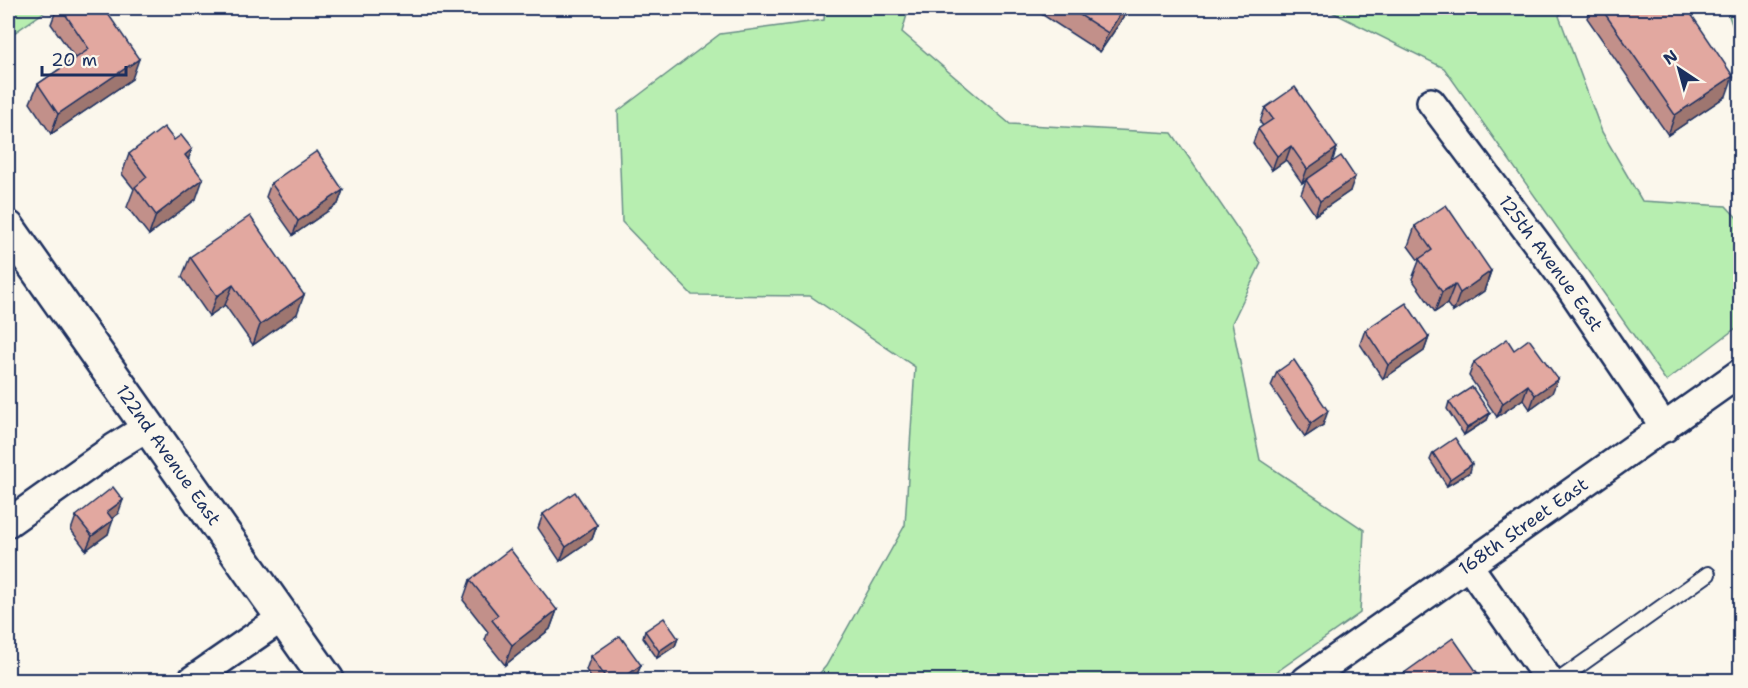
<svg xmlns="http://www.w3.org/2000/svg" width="1748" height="688" viewBox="0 0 1748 688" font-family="'Shantell Sans',sans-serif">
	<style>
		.green { fill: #b7eeb0; stroke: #698e87; stroke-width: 1.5 }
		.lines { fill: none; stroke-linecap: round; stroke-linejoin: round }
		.service-casing { stroke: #1b2f5e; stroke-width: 18 }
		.minor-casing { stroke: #1b2f5e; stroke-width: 32 }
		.secondary-casing { stroke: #1b2f5e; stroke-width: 38 }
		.service { stroke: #fbf7ec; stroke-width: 14 }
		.minor { stroke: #fbf7ec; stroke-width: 27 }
		.secondary { stroke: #fbf7ec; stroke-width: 33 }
		.wall { fill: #c2908a; stroke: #1b2f5e; stroke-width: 1.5 }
		.shaded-wall { fill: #9e7670; stroke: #1b2f5e; stroke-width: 1.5 }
		.building { fill: #e2a8a0; stroke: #1b2f5e; stroke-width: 1.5 }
		.labels { text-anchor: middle; stroke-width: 5; stroke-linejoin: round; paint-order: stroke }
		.street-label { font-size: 18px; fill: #1b2f5e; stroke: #fbf7ec }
	</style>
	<rect width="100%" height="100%" fill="#fbf7ec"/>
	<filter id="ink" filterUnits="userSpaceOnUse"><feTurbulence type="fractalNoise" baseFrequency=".0167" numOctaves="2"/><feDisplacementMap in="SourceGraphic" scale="12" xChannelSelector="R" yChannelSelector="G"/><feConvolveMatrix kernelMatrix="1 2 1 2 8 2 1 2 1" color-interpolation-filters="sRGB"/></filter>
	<g filter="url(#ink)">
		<g class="green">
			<polygon points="8,8 50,8 8,37"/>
			<polygon points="825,8 909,8 902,32 1010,124 1172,133 1261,263 1232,323 1260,460 1364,530 1360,613 1265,680 814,680 826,666 905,525 915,367 810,296 692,295 622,222 618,111 720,34 824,20"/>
			<polygon points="1324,8 1566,8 1559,16 1602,132 1642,201 1726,206 1740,221 1740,325 1666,381 1444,68"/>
			<polygon points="1726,8 1740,8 1740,46"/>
		</g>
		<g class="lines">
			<g class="service-casing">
				<polyline id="service" points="1559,680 1708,574"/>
			</g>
			<g class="minor-casing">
				<g id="minor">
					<path id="s1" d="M1431,102L1569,286L1665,428"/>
					<polyline points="8,523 115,447 149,426"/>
					<polyline points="1469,566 1549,680"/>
					<polyline points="192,680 283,617"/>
					<path id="s2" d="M1306,680L1740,373"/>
				</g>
			</g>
			<g class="secondary-casing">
				<g id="secondary">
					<path id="s3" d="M8,228L327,680"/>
				</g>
			</g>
			<use href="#service" class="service"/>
			<use href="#minor" class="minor"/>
			<use href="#secondary" class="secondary"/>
		</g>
		<g class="wall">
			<polygon points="57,8 104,8 132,79 51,134 30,103 38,84 75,58 51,24"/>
			<polygon points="1032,8 1127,8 1123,18 1100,52"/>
			<polygon points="1591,8 1687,8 1726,96 1668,135 1587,18"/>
			<polygon points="1265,108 1332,162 1350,191 1315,215 1301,194 1306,180 1302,183 1286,160 1272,170 1253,143 1258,129 1263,126 1260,122"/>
			<polygon points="129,154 189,160 196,199 149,235 127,207 134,189 122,174"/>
			<polygon points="271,183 343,190 338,204 293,235 266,197"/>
			<polygon points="1415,226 1491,271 1484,291 1453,312 1447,304 1435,312 1412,279 1419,261 1408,246"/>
			<polygon points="190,257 297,314 253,345 225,305 209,316 182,277"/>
			<polygon points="1365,330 1429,337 1424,351 1383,379 1360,344"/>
			<polygon points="1514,350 1552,393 1530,409 1523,399 1497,417 1469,376 1474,362"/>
			<polygon points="1277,372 1323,425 1305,437 1271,386"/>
			<polygon points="1449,402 1490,413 1487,420 1464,435 1447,409"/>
			<polygon points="1433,453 1470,472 1447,486 1430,460"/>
			<polygon points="118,514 112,518 108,534 86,550 71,530 76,516"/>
			<polygon points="543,514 597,525 592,539 560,561 538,528"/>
			<polygon points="470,580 557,610 550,629 505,665 485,640 488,632 463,600"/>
			<polygon points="645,631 678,638 675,646 657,658 643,638"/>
			<polygon points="591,656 641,665 635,679 634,681 593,681 586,670"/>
		</g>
		<g class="shaded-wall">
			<polygon points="1124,8 1127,8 1123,18 1100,52 1108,33"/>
			<polygon points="139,59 132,79 51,134 58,114"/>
			<polygon points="1733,76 1726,96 1668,135 1675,115"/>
			<polygon points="1291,146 1286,160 1272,170 1277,156"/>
			<polygon points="1337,148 1332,162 1302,183 1307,169"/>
			<polygon points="192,149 185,169 185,155"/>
			<polygon points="1355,177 1350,191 1315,215 1320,201"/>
			<polygon points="203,179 196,199 149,235 156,215"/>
			<polygon points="343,190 338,204 293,235 298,221"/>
			<polygon points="1491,271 1484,291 1453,312 1460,293"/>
			<polygon points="1455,284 1447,304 1435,312 1442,292"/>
			<polygon points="233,285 225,305 209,316 217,296"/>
			<polygon points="304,295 297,314 253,345 260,325"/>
			<polygon points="1429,337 1424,351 1383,379 1388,365"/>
			<polygon points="1558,379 1552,393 1530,409 1535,395"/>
			<polygon points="1528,385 1523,399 1497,417 1503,403"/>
			<polygon points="1328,411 1323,425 1305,437 1311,423"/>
			<polygon points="1490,413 1487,420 1464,435 1467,428"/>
			<polygon points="1472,464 1470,472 1447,486 1450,479"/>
			<polygon points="123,500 118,514 102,526 107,512"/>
			<polygon points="113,520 108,534 86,550 92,536"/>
			<polygon points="597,525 592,539 560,561 566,547"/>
			<polygon points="557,610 550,629 505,665 512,645"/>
			<polygon points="678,638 675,646 657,658 659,651"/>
			<polygon points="641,665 635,679 634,681 619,681"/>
		</g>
		<g class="building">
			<polygon points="61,8 104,8 139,59 58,114 38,84 89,49"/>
			<polygon points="1069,8 1124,8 1108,33"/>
			<polygon points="1601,8 1687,8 1733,76 1675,115"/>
			<polygon points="1295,87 1337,148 1307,169 1291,146 1277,156 1258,129 1273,119 1265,108"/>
			<polygon points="164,127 174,140 181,135 192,149 185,155 203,179 156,215 135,187 147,177 129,154"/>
			<polygon points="317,151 343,190 298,221 271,183"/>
			<polygon points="1341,156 1355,177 1320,201 1306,180"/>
			<polygon points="1446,205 1491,271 1460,293 1455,284 1442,292 1419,259 1432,250 1415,226"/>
			<polygon points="250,216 304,295 260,325 233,285 217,296 190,257"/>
			<polygon points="1406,303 1429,337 1388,365 1365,330"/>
			<polygon points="1507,339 1514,350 1529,339 1558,379 1535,395 1528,385 1503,403 1474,362"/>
			<polygon points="1294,360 1328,411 1311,423 1277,372"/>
			<polygon points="1472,387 1490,413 1467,428 1449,402"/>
			<polygon points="1455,438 1472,464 1450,479 1433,453"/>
			<polygon points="113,487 123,500 107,512 113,520 92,536 76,516"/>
			<polygon points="575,492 597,525 566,547 543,514"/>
			<polygon points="510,549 557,610 512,645 492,620 498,615 470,580"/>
			<polygon points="664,618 678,638 659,651 645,631"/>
			<polygon points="620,636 641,665 619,681 608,681 591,656"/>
			<polygon points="1453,638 1483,681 1393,681"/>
		</g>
	</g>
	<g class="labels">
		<g class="street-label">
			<text dy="6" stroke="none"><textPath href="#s1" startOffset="201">125th Avenue East</textPath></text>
			<text dy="6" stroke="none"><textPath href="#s3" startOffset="278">122nd Avenue East</textPath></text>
			<text dy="6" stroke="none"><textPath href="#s2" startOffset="266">168th Street East</textPath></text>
		</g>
	</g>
	<rect width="1748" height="688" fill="none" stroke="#fbf7ec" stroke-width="30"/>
	<rect x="15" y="15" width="1718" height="658" fill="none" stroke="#1b2f5e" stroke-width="2" filter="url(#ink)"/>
	<g transform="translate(1679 69) rotate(324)" stroke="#fbf7ec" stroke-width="4.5" paint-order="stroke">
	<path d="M0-4.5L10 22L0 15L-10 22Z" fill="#1b2f5e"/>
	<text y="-9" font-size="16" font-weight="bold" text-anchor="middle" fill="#1b2f5e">N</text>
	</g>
	<path d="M42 66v9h84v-9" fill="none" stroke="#1b2f5e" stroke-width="3"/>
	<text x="51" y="66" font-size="18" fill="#1b2f5e" stroke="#fbf7ec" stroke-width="4.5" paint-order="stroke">20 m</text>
</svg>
